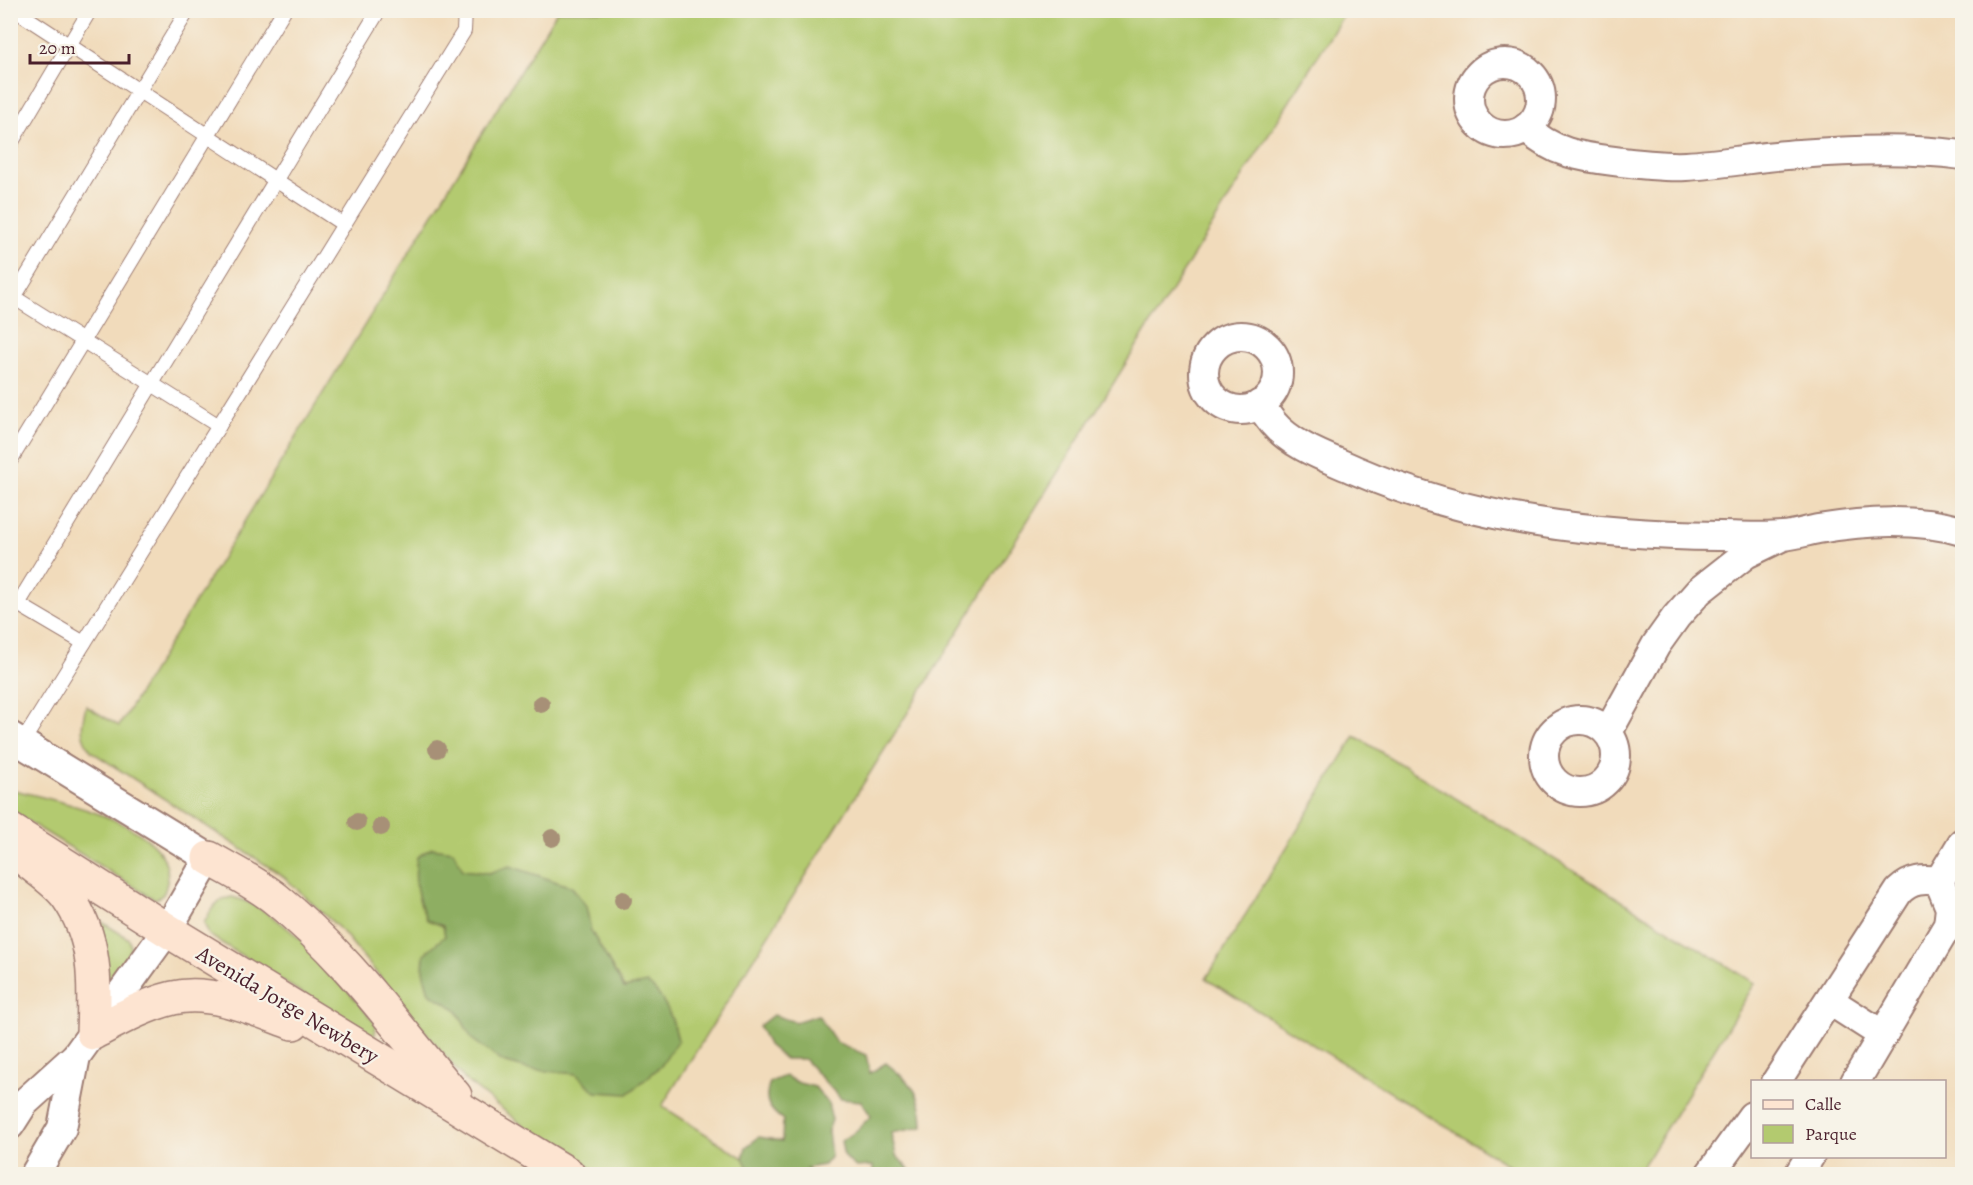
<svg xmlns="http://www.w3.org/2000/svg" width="1973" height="1185" viewBox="0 0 1973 1185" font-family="Alegreya,serif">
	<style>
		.green { fill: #b3ca6f; stroke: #7e744d; stroke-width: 1.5 }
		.forest { fill: #8eae62; stroke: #6c6646; stroke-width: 1.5 }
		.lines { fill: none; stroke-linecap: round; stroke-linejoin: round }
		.lane-casing { stroke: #9e7d73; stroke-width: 16 }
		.street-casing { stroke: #9e7d73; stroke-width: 32 }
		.secondary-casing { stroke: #9e7d73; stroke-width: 36 }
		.lane { stroke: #fff; stroke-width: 14 }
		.street { stroke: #fff; stroke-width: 28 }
		.secondary { stroke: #fde4d1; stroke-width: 33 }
		.tree { fill: #a79077 }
		.labels { text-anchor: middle; stroke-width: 4.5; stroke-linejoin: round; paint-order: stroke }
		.street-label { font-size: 22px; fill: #4a1f2b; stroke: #f7f3e8 }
	</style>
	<rect width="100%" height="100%" fill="#f7f3e8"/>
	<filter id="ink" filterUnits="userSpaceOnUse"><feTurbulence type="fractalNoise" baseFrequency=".0167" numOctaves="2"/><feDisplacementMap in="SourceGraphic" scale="12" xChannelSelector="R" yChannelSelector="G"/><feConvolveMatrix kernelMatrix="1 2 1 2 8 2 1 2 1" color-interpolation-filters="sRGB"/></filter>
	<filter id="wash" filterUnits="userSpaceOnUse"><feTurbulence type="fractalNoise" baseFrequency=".008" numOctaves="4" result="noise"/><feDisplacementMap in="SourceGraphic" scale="24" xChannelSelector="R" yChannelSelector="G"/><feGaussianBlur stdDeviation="1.35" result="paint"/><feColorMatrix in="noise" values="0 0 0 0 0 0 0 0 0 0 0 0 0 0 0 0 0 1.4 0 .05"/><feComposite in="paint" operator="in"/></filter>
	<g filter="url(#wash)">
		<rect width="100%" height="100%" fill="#f1dbbb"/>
		<g class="green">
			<path d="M557,11H1346L662,1106L768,1174H601L533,1133L465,1080L342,931L283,876L92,752C79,736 81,726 86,706L119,726Z"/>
			<polygon points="1355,736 1755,983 1638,1174 1523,1174 1206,979"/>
			<path d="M10,789C51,800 178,823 167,882C165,892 164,897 154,899L11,811Z"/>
			<path d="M232,897C284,908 342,984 376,1024L375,1035H369L209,935L204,923C212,908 215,900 232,897Z"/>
			<polygon points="97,921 102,922 129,939 131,949 109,983"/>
		</g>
		<g class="forest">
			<path d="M432,848L453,851L463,870L489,873L510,866L572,887L586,906L591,931L624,988L647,983C665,997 673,1018 678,1040L661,1066L628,1094L596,1092L576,1074L528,1069L503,1062L472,1039L456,1009L429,993L423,971L424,954L445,936L443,926L427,920C417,898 413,882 417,857Z"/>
			<path d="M773,1015L795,1022L818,1015L836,1042L866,1055L870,1073L886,1063C911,1083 923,1093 923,1127L891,1133L896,1155L913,1174H873V1166L856,1167L844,1157L841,1141L854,1133L871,1116L861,1101L841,1099L804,1059H785L768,1045L759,1026Z"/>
			<path d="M785,1076L799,1083L815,1087L828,1103L832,1120L828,1131L831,1156L824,1165L806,1168L814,1174H752L743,1158L746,1147L759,1137L782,1141L783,1120C768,1109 763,1100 770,1082Z"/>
		</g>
	</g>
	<g filter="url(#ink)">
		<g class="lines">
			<g class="lane-casing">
				<g id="lane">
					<polyline points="15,10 343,224"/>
					<polyline points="10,145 90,10"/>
					<polyline points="10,295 219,426"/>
					<polyline points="10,304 188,10"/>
					<polyline points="10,461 284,10"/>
					<polyline points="11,600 84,643"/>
					<polyline points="18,604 379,10"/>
					<polyline points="22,743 464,31 465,10"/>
				</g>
			</g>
			<g class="street-casing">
				<g id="street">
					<circle cx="1505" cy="99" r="36"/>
					<path d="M1526,128C1552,152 1579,157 1614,161C1637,164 1662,167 1686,166C1724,164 1761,156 1799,154C1854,150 1908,148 1962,155"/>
					<circle cx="1241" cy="373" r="37"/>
					<path d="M1260,404C1264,411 1268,417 1273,423C1292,446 1328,458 1355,470C1470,520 1595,535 1719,536C1740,536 1762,538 1783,536C1795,535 1807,531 1818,529C1867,521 1915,518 1962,531"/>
					<circle cx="1580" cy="756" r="36"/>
					<polyline points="1608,732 1656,645 1676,617 1699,591 1746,554 1779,538"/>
					<polyline points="10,736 209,858 167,930 76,1056 24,1103 10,1125"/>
					<polyline points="1939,881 1962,843"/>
					<polyline points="1830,1001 1883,1035"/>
					<path d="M1776,1082L1899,891C1912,879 1923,879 1939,881"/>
					<polyline points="1855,1082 1948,925 1950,908 1939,881"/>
					<polyline points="35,1174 62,1128 76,1056"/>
					<polyline points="1710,1174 1752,1116"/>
					<polyline points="1799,1174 1810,1156"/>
				</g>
			</g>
			<g class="secondary-casing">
				<g id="secondary">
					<polyline points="10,830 167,930 568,1174"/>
					<path d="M209,858C231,871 256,883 276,899C346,955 397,1028 455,1096"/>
					<path d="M26,860C39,871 57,882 67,896C97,938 95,984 93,1033C118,1020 144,1005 173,998C212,989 257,1010 293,1023"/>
				</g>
			</g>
			<use href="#lane" class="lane"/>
			<use href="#street" class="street"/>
			<use href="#secondary" class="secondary"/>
		</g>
		<g class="tree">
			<circle cx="541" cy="704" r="9"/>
			<circle cx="437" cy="749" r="9"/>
			<circle cx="357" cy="822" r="9"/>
			<circle cx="381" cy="827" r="9"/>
			<circle cx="552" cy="838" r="9"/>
			<circle cx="623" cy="900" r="9"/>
		</g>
	</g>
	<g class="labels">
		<g class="street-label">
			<text transform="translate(288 1004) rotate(31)" y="8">Avenida Jorge Newbery</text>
		</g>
	</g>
	<rect width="1973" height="1185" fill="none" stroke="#f7f3e8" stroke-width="36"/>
	<rect x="1751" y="1080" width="195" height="78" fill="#f7f3e8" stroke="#b29e9c" stroke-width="1.5"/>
	<rect x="1763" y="1100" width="30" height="9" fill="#fde4d1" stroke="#b29e9c" stroke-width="1.5"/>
	<text x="1805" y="1110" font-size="18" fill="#4a1f2b">Calle</text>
	<rect x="1763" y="1125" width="30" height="18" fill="#b3ca6f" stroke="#b29e9c" stroke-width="1.5"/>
	<text x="1805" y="1140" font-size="18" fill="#4a1f2b">Parque</text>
	<path d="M30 54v9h99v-9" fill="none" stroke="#4a1f2b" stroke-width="3"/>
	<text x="39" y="54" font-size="18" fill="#4a1f2b" stroke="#f7f3e8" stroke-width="4.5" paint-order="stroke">20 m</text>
</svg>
